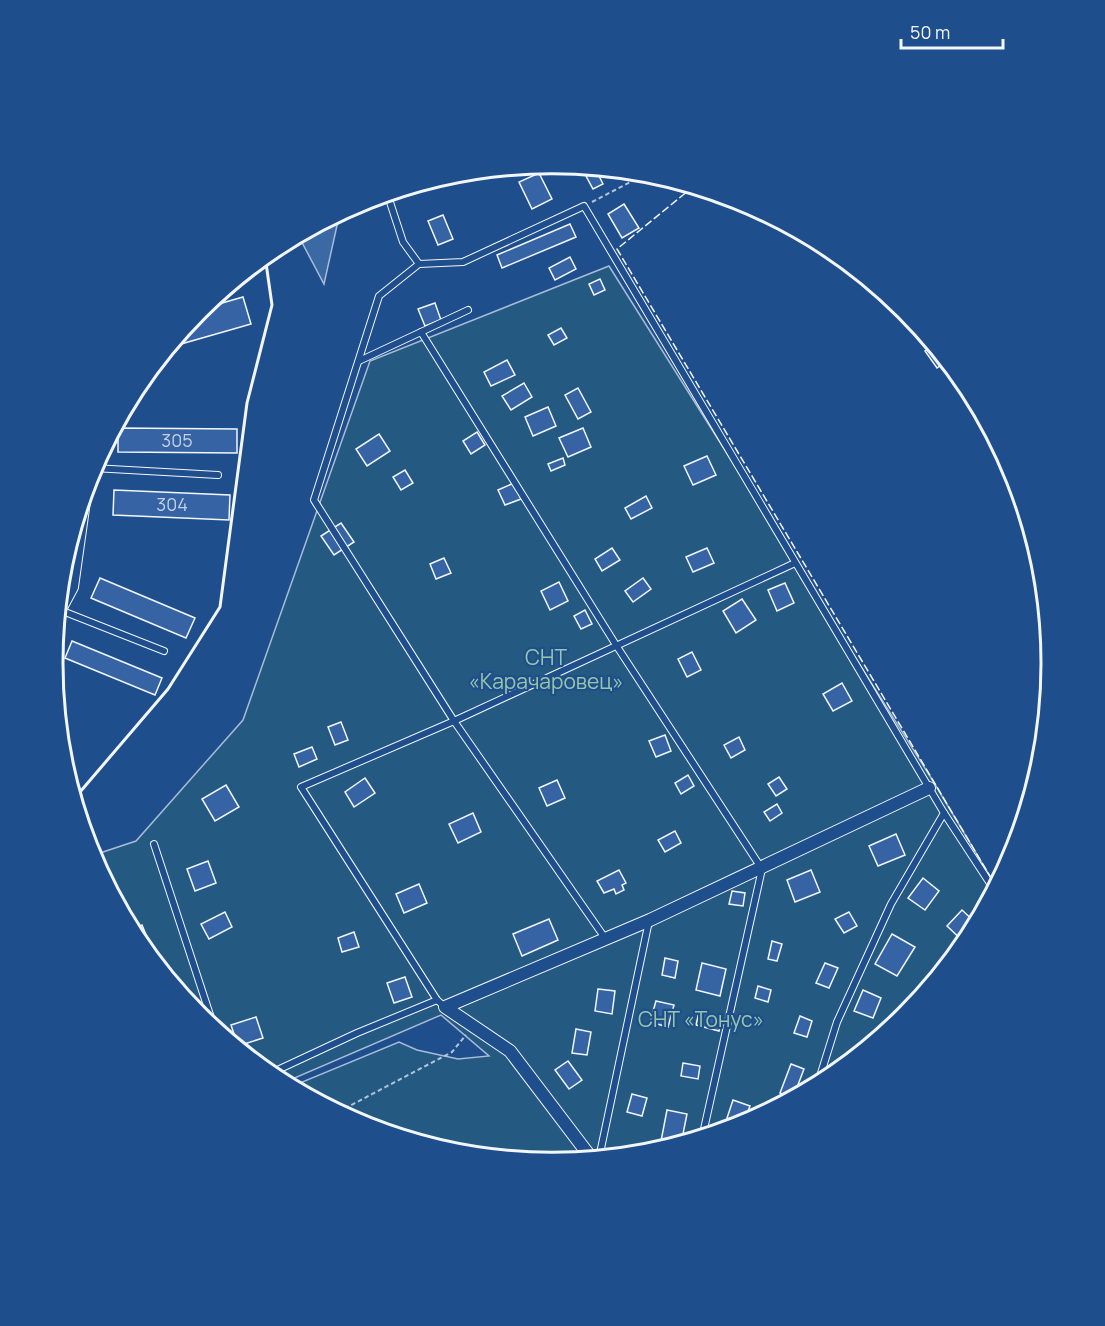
<svg xmlns="http://www.w3.org/2000/svg" width="1105" height="1326" viewBox="0 0 1105 1326" font-family="Manrope,sans-serif">
	<style>
		.green { fill: #245a82; stroke: #a8bbd7; stroke-width: 1.5 }
		.water { fill: #3b69a3; stroke: #a8bbd7; stroke-width: 1.5 }
		.building { fill: #3563a3; stroke: #f2f6ff; stroke-width: 1.5 }
		.lines { fill: none; stroke-linecap: round; stroke-linejoin: round }
		.lane-casing { stroke: #f2f6ff; stroke-width: 8 }
		.street-casing { stroke: #f2f6ff; stroke-width: 14 }
		.path { stroke: #b3c4dc; stroke-width: 2; stroke-dasharray: 4.5 3; stroke-linecap: butt }
		.lane { stroke: #1f4e8c; stroke-width: 6 }
		.street { stroke: #1f4e8c; stroke-width: 12 }
		.fence { stroke: #f2f6ff; stroke-width: 1.5; stroke-dasharray: 8 3; stroke-linecap: butt }
		.wall { stroke: #f2f6ff; stroke-width: 3 }
		.labels { text-anchor: middle; stroke-width: 4.5; stroke-linejoin: round; paint-order: stroke }
		.number-label { font-size: 18px; fill: #c3d1e8 }
		.park-label { font-size: 21px; fill: #97c8a6; stroke: #1f4e8c }
		.rim { fill: none; stroke: #f2f6ff; stroke-width: 3 }
	</style>
	<rect width="100%" height="100%" fill="#1f4e8c"/>
	<polygon class="green" points="609,266 933,781 997,888 968,941 906,1017 830,1079 744,1125 650,1153 552,1163 455,1153 361,1125 290,1087 399,1042 417,1050 458,1059 489,1056 441,1015 283,1083 274,1079 199,1016 137,940 91,856 136,841 243,720 370,361"/>
	<polygon class="water" points="340,212 324,284 298,235"/>
	<g class="building">
		<polygon points="596,170 603,184 593,189 586,176"/>
		<polygon points="539,173 552,199 532,209 519,182"/>
		<polygon points="624,204 639,228 622,238 608,214"/>
		<polygon points="443,215 453,239 438,245 428,221"/>
		<polygon points="570,224 576,237 502,268 497,255"/>
		<polygon points="570,257 576,269 555,280 549,268"/>
		<polygon points="600,279 605,290 594,295 589,284"/>
		<polygon points="243,297 251,324 167,348 198,310"/>
		<polygon points="435,303 441,320 425,326 418,309"/>
		<polygon points="561,328 567,338 554,345 548,335"/>
		<polygon points="935,345 948,360 937,368 925,351"/>
		<polygon points="507,360 515,375 491,386 484,372"/>
		<polygon points="524,383 532,397 511,410 502,396"/>
		<polygon points="578,388 591,412 578,419 565,395"/>
		<polygon points="548,407 556,426 533,436 525,417"/>
		<polygon points="118,428 237,429 237,453 118,452"/>
		<polygon points="583,428 591,447 568,457 559,438"/>
		<polygon points="477,432 485,445 471,454 463,441"/>
		<polygon points="379,434 390,451 367,466 356,449"/>
		<polygon points="1006,455 1015,472 1018,482 1001,458"/>
		<polygon points="707,456 716,475 693,485 684,466"/>
		<polygon points="563,458 565,465 551,471 548,464"/>
		<polygon points="405,470 413,483 401,490 393,477"/>
		<polygon points="514,483 521,499 505,505 498,490"/>
		<polygon points="114,490 230,495 229,520 113,515"/>
		<polygon points="646,496 652,508 631,519 625,508"/>
		<polygon points="341,523 354,542 334,555 321,536"/>
		<polygon points="612,548 620,560 602,571 595,559"/>
		<polygon points="707,548 714,563 693,572 686,557"/>
		<polygon points="444,558 451,573 436,579 430,564"/>
		<polygon points="100,578 195,618 186,638 91,598"/>
		<polygon points="643,578 651,589 633,602 625,591"/>
		<polygon points="559,582 568,601 550,610 541,591"/>
		<polygon points="785,583 794,603 777,611 768,590"/>
		<polygon points="742,599 756,620 736,633 723,611"/>
		<polygon points="585,610 592,624 581,629 574,616"/>
		<polygon points="72,641 162,678 155,695 65,658"/>
		<polygon points="692,652 701,670 687,677 678,659"/>
		<polygon points="842,683 852,701 833,711 823,694"/>
		<polygon points="341,722 348,740 335,745 328,727"/>
		<polygon points="665,735 671,751 656,757 649,741"/>
		<polygon points="739,737 745,750 731,758 724,745"/>
		<polygon points="312,747 317,759 299,767 294,754"/>
		<polygon points="688,775 694,786 681,794 675,783"/>
		<polygon points="779,777 787,789 776,796 768,784"/>
		<polygon points="365,778 375,793 354,807 345,792"/>
		<polygon points="557,780 565,798 547,806 539,788"/>
		<polygon points="226,785 239,807 215,821 202,799"/>
		<polygon points="777,804 782,813 770,821 764,812"/>
		<polygon points="473,813 481,832 458,843 449,824"/>
		<polygon points="675,831 681,843 665,852 658,840"/>
		<polygon points="896,834 905,855 878,866 869,846"/>
		<polygon points="208,861 216,883 195,891 187,869"/>
		<polygon points="619,870 626,883 622,885 624,890 616,894 614,889 604,893 597,881"/>
		<polygon points="811,870 820,892 795,902 787,880"/>
		<polygon points="923,878 939,891 925,910 908,898"/>
		<polygon points="419,884 427,903 404,913 396,894"/>
		<polygon points="732,891 745,893 743,906 729,904"/>
		<polygon points="962,910 977,924 965,943 947,926"/>
		<polygon points="225,912 232,927 209,939 201,924"/>
		<polygon points="849,912 857,926 844,933 835,919"/>
		<polygon points="549,919 558,940 522,956 513,934"/>
		<polygon points="142,925 147,937 142,939 145,948 143,949 131,930"/>
		<polygon points="354,932 359,947 342,952 338,938"/>
		<polygon points="892,934 915,947 897,976 875,964"/>
		<polygon points="772,941 782,944 777,961 768,959"/>
		<polygon points="665,958 678,961 675,978 662,975"/>
		<polygon points="702,963 726,969 720,996 696,990"/>
		<polygon points="825,963 838,968 829,988 816,983"/>
		<polygon points="405,977 412,997 394,1003 387,983"/>
		<polygon points="758,986 771,990 768,1002 755,998"/>
		<polygon points="598,989 615,991 612,1014 595,1011"/>
		<polygon points="863,990 881,998 873,1018 854,1011"/>
		<polygon points="656,1001 674,1005 668,1027 650,1022"/>
		<polygon points="699,1012 722,1017 719,1031 696,1025"/>
		<polygon points="800,1016 812,1021 807,1037 794,1033"/>
		<polygon points="256,1017 263,1038 238,1046 231,1025"/>
		<polygon points="576,1029 591,1032 587,1055 572,1053"/>
		<polygon points="568,1061 582,1080 569,1089 555,1070"/>
		<polygon points="683,1063 700,1066 698,1079 681,1076"/>
		<polygon points="791,1064 804,1069 793,1098 780,1093"/>
		<polygon points="632,1094 647,1098 642,1116 627,1112"/>
		<polygon points="733,1100 750,1106 743,1124 727,1118"/>
		<polygon points="667,1110 687,1114 681,1144 661,1141"/>
	</g>
	<g class="lines">
		<g class="lane-casing">
			<g id="lane">
				<polyline points="387,193 403,242 419,264 463,262 584,206 944,813 995,891"/>
				<polyline points="419,264 379,296 314,500 454,721 605,938"/>
				<polyline points="421,332 616,645 762,869 702,1138"/>
				<polyline points="359,361 468,310"/>
				<polyline points="93,468 218,475"/>
				<polyline points="60,610 164,651"/>
				<polyline points="154,844 215,1030"/>
				<polyline points="445,1007 437,1000 301,787 454,721 795,563"/>
				<polyline points="269,1074 357,1033 437,1000"/>
				<polyline points="817,1086 837,1022 891,904 944,813"/>
				<polyline points="599,1158 649,921"/>
			</g>
		</g>
		<g class="street-casing">
			<g id="street">
				<polyline points="57,615 72,587 86,487"/>
				<polyline points="592,1159 510,1051 445,1007 650,920 929,788"/>
			</g>
		</g>
		<g class="path">
			<polyline points="592,202 636,179 645,172"/>
			<polyline points="338,1112 452,1052 466,1035"/>
		</g>
		<use href="#lane" class="lane"/>
		<use href="#street" class="street"/>
		<polyline class="fence" points="694,186 617,249 997,888"/>
		<polyline class="wall" points="74,799 168,689 220,607 247,403 272,305 265,256"/>
	</g>
	<g class="labels">
		<g class="number-label">
			<text x="177" y="447">305</text>
			<text x="172" y="511">304</text>
		</g>
		<g class="park-label">
			<text x="546" y="665">СНТ<tspan x="546" dy="24">«Карачаровец»</tspan></text>
			<text x="701" y="1027">СНТ «Тонус»</text>
		</g>
	</g>
	<path d="M0 0H1105V1326H0ZM63 663a489 489 0 1 1 978 0a489 489 0 1 1-978 0Z" fill="#1f4e8c" fill-rule="evenodd"/>
	<path class="rim" d="M63 663a489 489 0 1 1 978 0a489 489 0 1 1-978 0Z"/>
	<path d="M901 39v9h102v-9" fill="none" stroke="#f2f6ff" stroke-width="3"/>
	<text x="910" y="39" font-size="18" fill="#f2f6ff" stroke="#1f4e8c" stroke-width="4.5" paint-order="stroke">50 m</text>
</svg>
